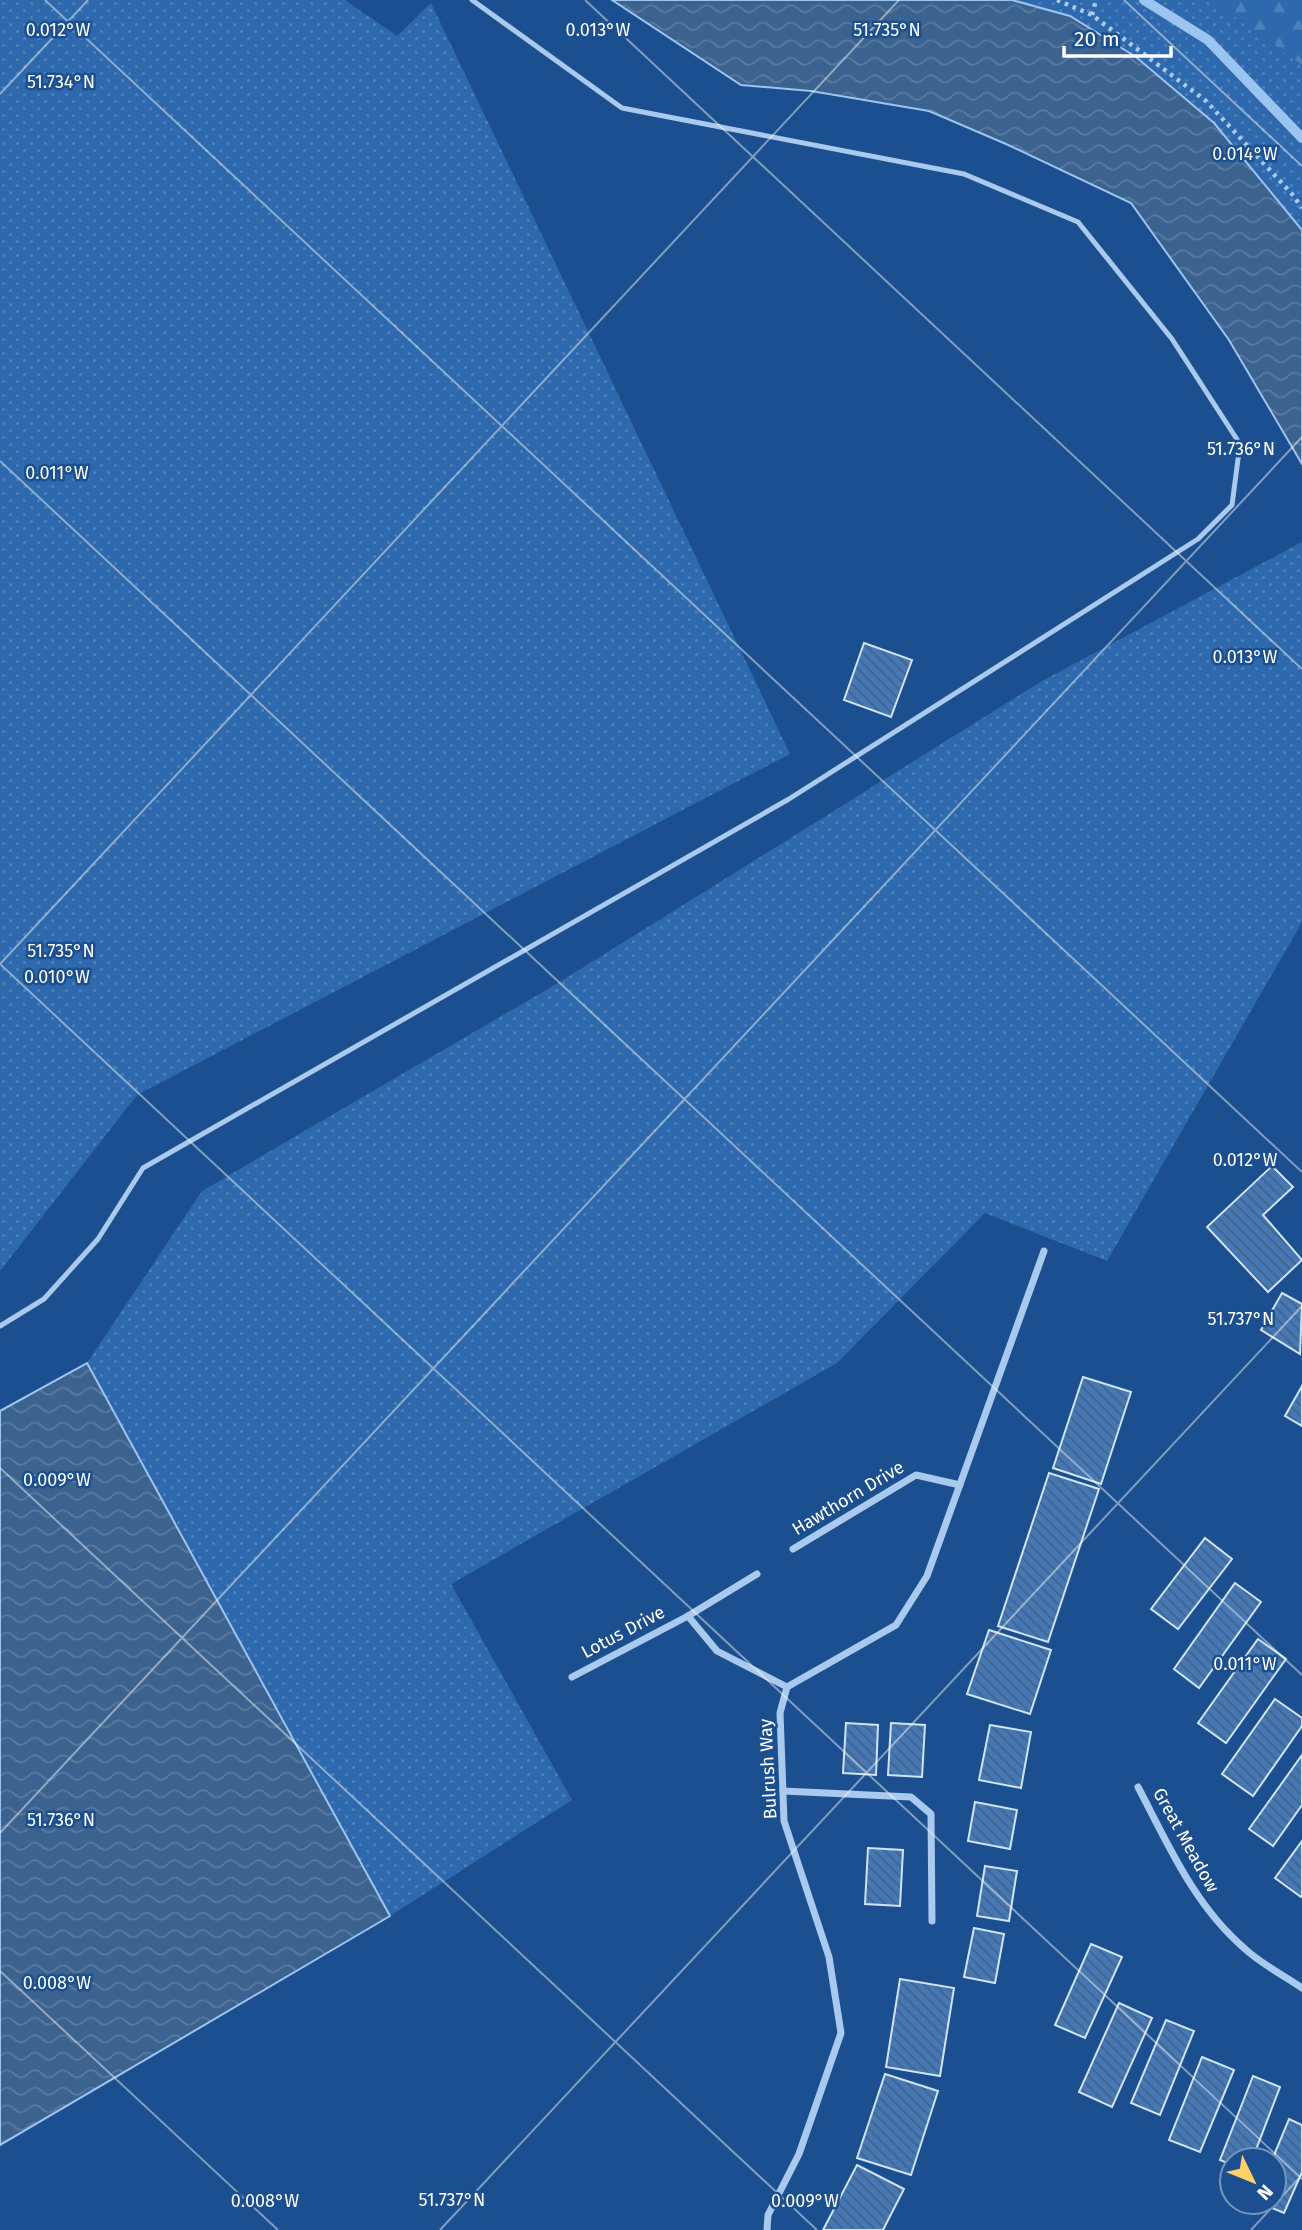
<svg xmlns="http://www.w3.org/2000/svg" width="1302" height="2230" viewBox="0 0 1302 2230" font-family="'Fira Sans',sans-serif">
	<style>
		.grass { fill: url(#grass-dots) }
		.forest { fill: url(#forest-firs) }
		.water { fill: url(#water-waves); stroke: #9cc4f0; stroke-width: 2 }
		.lines { fill: none; stroke-linecap: round; stroke-linejoin: round }
		.stream { stroke: #9cc4f0; stroke-width: 10 }
		.building { fill: url(#building-back-hatch); stroke: #cfe3fa; stroke-width: 2 }
		.path { stroke: #a9c9ee; stroke-width: 4.5; stroke-dasharray: 3.5 5; stroke-linecap: butt }
		.service { stroke: #a9c9ee; stroke-width: 5 }
		.minor { stroke: #a9c9ee; stroke-width: 7 }
		.ticks { fill: none; stroke: #fff; stroke-width: 2; stroke-opacity: 0.45 }
		.labels { text-anchor: middle; stroke-width: 5; stroke-linejoin: round; paint-order: stroke }
		.street-label { font-size: 18px; fill: #fff; stroke: #1b4f8f }
		.ticks-label { font-size: 18px; text-anchor: middle; fill: #fff; stroke: #1b4f8f; stroke-width: 5; stroke-linejoin: round; paint-order: stroke }
	</style>
	<defs>
		<pattern id="grass-dots" width="8" height="8" patternUnits="userSpaceOnUse" patternTransform="scale(1.75)"><rect width="8" height="8" fill="#2e69ad"/><path d="M2 2h.1M6 6h.1" fill="none" stroke="#4d80b9" stroke-width="1.8" stroke-linecap="round"/></pattern>
		<pattern id="forest-firs" width="22" height="20" patternUnits="userSpaceOnUse" patternTransform="scale(1.75)"><rect width="22" height="20" fill="#2e69ad"/><path d="M5 1l3.5 6h-7zM16 11l3.5 6h-7z" fill="#4d80b9"/></pattern>
		<pattern id="water-waves" width="16" height="10" patternUnits="userSpaceOnUse" patternTransform="scale(1.75)"><rect width="16" height="10" fill="#3c6290"/><path d="M0 5q4-4 8 0t8 0" fill="none" stroke="#597aa1"/></pattern>
		<pattern id="building-back-hatch" width="6" height="6" patternUnits="userSpaceOnUse" patternTransform="scale(1.75)"><rect width="6" height="6" fill="#4478b7"/><path d="M-1 5l2 2M0 0l6 6M5-1l2 2" fill="none" stroke="#486282"/></pattern>
	</defs>
	<rect width="100%" height="100%" fill="#1b4f8f"/>
	<g class="grass">
		<polygon points="0,0 345,0 397,36 431,3 790,754 137,1095 0,1271"/>
		<polygon points="1012,0 1211,0 1302,65 1302,230 1214,123 1070,16"/>
		<polygon points="1302,542 1302,922 1107,1261 985,1213 837,1363 451,1584 572,1800 390,1916 87,1363 202,1191 558,983 1042,681"/>
	</g>
	<polygon class="forest" points="1211,0 1302,0 1302,65"/>
	<g class="water">
		<polygon points="612,0 1012,0 1070,16 1136,57 1214,123 1302,230 1302,464 1229,340 1131,203 1006,144 929,111 811,91 741,85"/>
		<polygon points="87,1363 390,1916 0,2145 0,1411"/>
	</g>
	<g class="lines">
		<polyline class="stream" points="1144,0 1208,40 1302,138"/>
	</g>
	<g class="building">
		<polygon points="864,643 912,660 891,717 844,700"/>
		<polygon points="1272,1166 1293,1187 1263,1215 1302,1260 1268,1292 1207,1227"/>
		<polygon points="1282,1293 1302,1304 1300,1354 1261,1330"/>
		<polygon points="1083,1377 1131,1392 1101,1484 1053,1468"/>
		<polygon points="1302,1386 1302,1426 1285,1416"/>
		<polygon points="1049,1473 1099,1489 1048,1642 998,1626"/>
		<polygon points="1205,1538 1232,1559 1178,1629 1151,1609"/>
		<polygon points="1235,1583 1261,1602 1199,1688 1174,1669"/>
		<polygon points="989,1630 1051,1650 1030,1714 967,1694"/>
		<polygon points="1258,1639 1286,1659 1226,1743 1198,1723"/>
		<polygon points="1275,1699 1302,1718 1302,1726 1253,1796 1222,1774"/>
		<polygon points="846,1723 878,1725 876,1775 843,1773"/>
		<polygon points="891,1723 925,1725 922,1777 888,1775"/>
		<polygon points="990,1725 1031,1732 1021,1788 979,1780"/>
		<polygon points="1302,1755 1302,1805 1273,1846 1249,1829"/>
		<polygon points="975,1802 1017,1810 1010,1849 968,1841"/>
		<polygon points="1302,1841 1302,1895 1301,1897 1275,1878"/>
		<polygon points="868,1848 903,1850 900,1906 865,1904"/>
		<polygon points="985,1866 1017,1871 1009,1921 977,1916"/>
		<polygon points="974,1928 1004,1934 995,1983 964,1977"/>
		<polygon points="1091,1944 1122,1957 1085,2038 1055,2025"/>
		<polygon points="900,1979 954,1988 940,2076 886,2067"/>
		<polygon points="1119,2003 1152,2018 1112,2107 1079,2092"/>
		<polygon points="1166,2020 1194,2031 1160,2115 1131,2103"/>
		<polygon points="1202,2057 1234,2070 1200,2152 1169,2140"/>
		<polygon points="885,2074 938,2091 911,2175 857,2158"/>
		<polygon points="1253,2076 1280,2087 1252,2160 1232,2160 1232,2165 1220,2160"/>
		<polygon points="1289,2119 1302,2125 1302,2172 1284,2213 1258,2202 1274,2202 1274,2160 1272,2160"/>
		<polygon points="857,2165 904,2189 883,2230 823,2230"/>
	</g>
	<g class="lines">
		<g class="path">
			<polyline points="1057,0 1092,15 1206,101 1292,194 1302,208"/>
			<polyline points="1092,15 1096,0"/>
		</g>
		<polyline class="service" points="0,1326 44,1299 98,1239 143,1168 789,799 1198,539 1232,505 1240,444 1172,339 1078,222 964,174 622,108 472,0"/>
		<g class="minor">
			<polyline points="793,1549 916,1475 960,1485"/>
			<polyline points="688,1616 717,1651 787,1687"/>
			<polyline points="572,1677 688,1616 757,1574"/>
			<path d="M1138,1787C1168,1844 1194,1905 1244,1948C1261,1964 1283,1975 1302,1988"/>
			<polyline points="783,1791 911,1797 931,1814 932,1921"/>
			<polyline points="767,2230 768,2215 799,2154 841,2033 829,1957 784,1821 780,1713 787,1687 896,1625 927,1576 1044,1251"/>
		</g>
	</g>
	<path class="ticks" d="M45,0L1302,1172M585,0L1302,669M1124,0L1302,166M0,94L88,0M0,461L1302,1675M0,964L1302,2179M0,964L899,0M0,1468L817,2230M0,1833L1302,437M0,1971L278,2230M440,2230L1302,1306M1251,2230L1302,2175"/>
	<g class="labels">
		<g class="street-label">
			<text transform="translate(848 1498) rotate(-31)" y="6">Hawthorn Drive</text>
			<text transform="translate(623 1632) rotate(-28)" y="6">Lotus Drive</text>
			<text transform="translate(768 1769) rotate(-93)" y="6">Bulrush Way</text>
			<text transform="translate(1186 1840) rotate(61)" y="6">Great Meadow</text>
		</g>
	</g>
	<g class="ticks-label">
		<text x="58" y="36">0.012°W</text>
		<text x="598" y="36">0.013°W</text>
		<text x="887" y="36">51.735°N</text>
		<text x="61" y="88">51.734°N</text>
		<text x="1245" y="160">0.014°W</text>
		<text x="1241" y="455">51.736°N</text>
		<text x="57" y="479">0.011°W</text>
		<text x="1245" y="663">0.013°W</text>
		<text x="61" y="957">51.735°N</text>
		<text x="57" y="983">0.010°W</text>
		<text x="1245" y="1166">0.012°W</text>
		<text x="1241" y="1325">51.737°N</text>
		<text x="57" y="1486">0.009°W</text>
		<text x="1245" y="1670">0.011°W</text>
		<text x="61" y="1826">51.736°N</text>
		<text x="57" y="1989">0.008°W</text>
		<text x="452" y="2206">51.737°N</text>
		<text x="265" y="2207">0.008°W</text>
		<text x="805" y="2207">0.009°W</text>
	</g>
	<g transform="translate(1253 2181) rotate(133)"><circle r="33" fill="#1b4f8f" stroke="#7695bc" stroke-width="2"/>
	<path d="M0-5L12 26L0 18L-12 26Z" fill="#ffd166"/>
	<text y="-10" font-size="19" font-weight="bold" text-anchor="middle" fill="#ffffff">N</text>
	</g>
	<path d="M1064 46v10h107v-10" fill="none" stroke="#ffffff" stroke-width="3.5"/>
	<text x="1074" y="46" font-size="21" fill="#ffffff" stroke="#1b4f8f" stroke-width="5" paint-order="stroke">20 m</text>
</svg>
